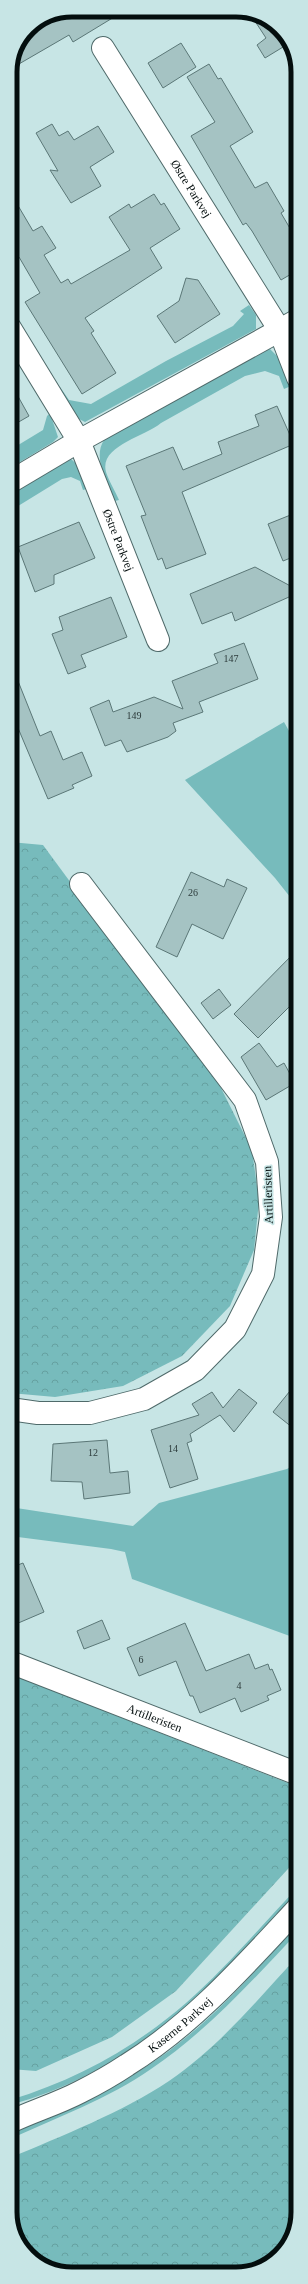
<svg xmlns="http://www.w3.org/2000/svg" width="308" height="2284" viewBox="0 0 308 2284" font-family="Georgia,serif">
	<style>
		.grass { fill: #77bbbc }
		.forest { fill: url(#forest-crowns) }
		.building { fill: #a5c3c3; stroke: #5b7777 }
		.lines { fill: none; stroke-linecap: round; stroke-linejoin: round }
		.minor-casing { stroke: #4f6a6a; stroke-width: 24 }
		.minor { stroke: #fff; stroke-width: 22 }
		.labels { text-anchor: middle; stroke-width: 3; stroke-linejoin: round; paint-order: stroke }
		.number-label { font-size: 10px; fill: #2c3b3b }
		.street-label { font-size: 12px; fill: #040e0e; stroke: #c7e5e5 }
		.rim { fill: none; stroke: #040e0e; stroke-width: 5 }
	</style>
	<defs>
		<pattern id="forest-crowns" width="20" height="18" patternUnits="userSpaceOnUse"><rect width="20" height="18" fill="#77bbbc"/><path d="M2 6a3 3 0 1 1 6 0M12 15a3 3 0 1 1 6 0" fill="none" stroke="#65a0a0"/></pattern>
	</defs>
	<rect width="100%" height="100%" fill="#c7e5e5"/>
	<g class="grass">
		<polygon points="249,305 256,315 256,329 85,422 73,416 57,392 60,387 69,400 91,404 166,361 233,326 244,314 240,311"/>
		<path d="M270,349L281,360L291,386L284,389L279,376L265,371L245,376L161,423C144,437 99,446 106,472C109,481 115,491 119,500L115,501C108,483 92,459 104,440L265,350Z"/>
		<polygon points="50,413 58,437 53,442 10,468 10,450 43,430 47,416"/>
		<polygon points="71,459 83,470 90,488 83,490 80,481 71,477 62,479 10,511 10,495"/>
		<polygon points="284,722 298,747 298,907 275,878 185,780"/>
		<polygon points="298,1462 298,1639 132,1579 125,1552 111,1549 10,1536 10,1507 133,1526 159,1503 287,1469"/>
		<path d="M298,1887V1895C274,1920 250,1945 226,1969C208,1988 189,2008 169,2024C121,2060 68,2089 10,2105V2100C76,2080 134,2048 186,2003C226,1968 261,1926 298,1887Z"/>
		<path d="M298,1925V1932C252,1981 207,2031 151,2069C108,2099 58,2117 10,2139V2134C68,2107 129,2084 179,2043C223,2009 260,1965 298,1925Z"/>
	</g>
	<g class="forest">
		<polygon points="10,842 43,845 219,1084 252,1150 259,1201 254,1250 230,1306 182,1356 123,1386 55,1397 10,1393"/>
		<polygon points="10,1674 298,1787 298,1858 176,1991 112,2037 36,2071 10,2069"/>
		<path d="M298,1956V2212L283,2253L240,2274L56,2272L25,2253L10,2216V2158C61,2136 123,2112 169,2081C219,2047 257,2000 298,1956Z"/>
	</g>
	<g class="building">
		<polygon points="72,10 124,11 73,42 69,35 12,68 28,28"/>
		<polygon points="249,12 283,31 288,44 265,58 257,45 266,38"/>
		<polygon points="181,43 196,67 163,88 148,63"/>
		<polygon points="209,64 218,79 221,78 253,132 230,146 255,188 267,182 284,211 281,213 298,242 298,270 281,280 252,231 246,223 243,225 191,136 215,122 187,77"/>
		<polygon points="52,124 59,136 68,131 74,140 98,126 114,152 90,167 101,186 71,203 50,170 58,171 36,133"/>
		<polygon points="10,192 33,231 42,226 56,248 44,255 61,283 68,279 71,284 130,250 109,217 129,204 131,208 154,194 161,205 164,203 180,229 150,248 162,268 85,318 94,331 91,333 116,373 82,394 25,302 40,293 19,257 10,262"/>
		<polygon points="186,278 198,280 220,314 175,343 157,316 179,301"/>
		<polygon points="10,382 29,416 10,427"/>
		<polygon points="277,406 294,444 182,492 206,554 166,569 162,558 158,560 141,516 146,515 126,466 173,447 183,470 222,454 218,442 259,426 255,415"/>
		<polygon points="298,512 298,555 283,561 268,524"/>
		<polygon points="79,522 95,558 54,575 54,584 35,592 18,547"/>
		<polygon points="255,567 298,590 298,593 235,621 232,612 202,624 190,594"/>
		<polygon points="111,597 127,637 81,655 86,667 68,674 52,634 63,630 59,617"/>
		<polygon points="244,643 258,679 199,702 203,712 173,723 176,731 168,737 127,752 121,740 105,746 90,708 109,700 113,712 154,697 183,709 172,681 218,663 214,654"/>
		<polygon points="10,661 40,736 51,731 63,760 82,752 92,776 72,785 74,788 48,799 18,728 10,732"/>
		<polygon points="191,872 224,887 227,879 247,888 223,939 192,924 177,957 156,947"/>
		<polygon points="298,949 298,998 258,1038 234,1014"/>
		<polygon points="219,989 231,1005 213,1019 201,1003"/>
		<polygon points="259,1043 277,1067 284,1063 295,1083 266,1100 241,1057"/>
		<polygon points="298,1381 298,1432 273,1412"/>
		<polygon points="239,1389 257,1403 234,1432 220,1415 190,1434 192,1441 187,1443 198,1479 170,1488 151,1430 199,1415 192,1404 212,1392 223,1408"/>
		<polygon points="107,1440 110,1473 128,1471 130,1493 84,1499 82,1482 51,1481 53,1444"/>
		<polygon points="23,1563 44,1612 16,1624 10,1609 10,1568"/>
		<polygon points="102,1620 110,1639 84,1649 77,1631"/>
		<polygon points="185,1623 206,1671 249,1654 255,1669 268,1664 270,1670 272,1669 281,1690 267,1696 269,1700 241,1712 235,1698 200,1713 193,1696 190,1696 176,1661 139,1676 127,1648"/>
	</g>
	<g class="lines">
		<g class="minor-casing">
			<g id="minor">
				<path id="s1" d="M103,48L279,329L298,378"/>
				<path id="s2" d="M10,328L79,441L158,640"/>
				<polyline points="10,482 79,441 298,320"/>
				<polyline points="10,1409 38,1413 90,1413 144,1399 195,1370 235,1329 263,1274 271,1217 267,1162 245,1100 81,884"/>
				<path id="s3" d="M10,1662L298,1774"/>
				<path id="s4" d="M10,2122C33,2111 57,2104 80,2092C96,2084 112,2075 127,2065C193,2024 245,1965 298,1908"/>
			</g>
		</g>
		<use href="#minor" class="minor"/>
	</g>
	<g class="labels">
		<g class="number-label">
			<text x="231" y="662">147</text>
			<text x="134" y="719">149</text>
			<text x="193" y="896">26</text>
			<text x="173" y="1452">14</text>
			<text x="93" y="1456">12</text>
			<text x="141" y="1663">6</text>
			<text x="239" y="1689">4</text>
		</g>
		<g class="street-label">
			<text dy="4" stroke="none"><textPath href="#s1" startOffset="166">Østre Parkvej</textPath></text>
			<text dy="4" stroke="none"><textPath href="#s2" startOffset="239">Østre Parkvej</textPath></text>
			<text transform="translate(268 1195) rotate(-92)" y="4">Artilleristen</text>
			<text dy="4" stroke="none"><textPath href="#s3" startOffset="155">Artilleristen</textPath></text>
			<text dy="4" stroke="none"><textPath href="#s4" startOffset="197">Kaserne Parkvej</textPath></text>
		</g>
	</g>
	<path d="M0 0H308V2284H0ZM72 17H236A55 55 0 0 1 291 72V2212A55 55 0 0 1 236 2267H72A55 55 0 0 1 17 2212V72A55 55 0 0 1 72 17Z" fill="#c7e5e5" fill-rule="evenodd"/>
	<path class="rim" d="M72 17H236A55 55 0 0 1 291 72V2212A55 55 0 0 1 236 2267H72A55 55 0 0 1 17 2212V72A55 55 0 0 1 72 17Z"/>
</svg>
